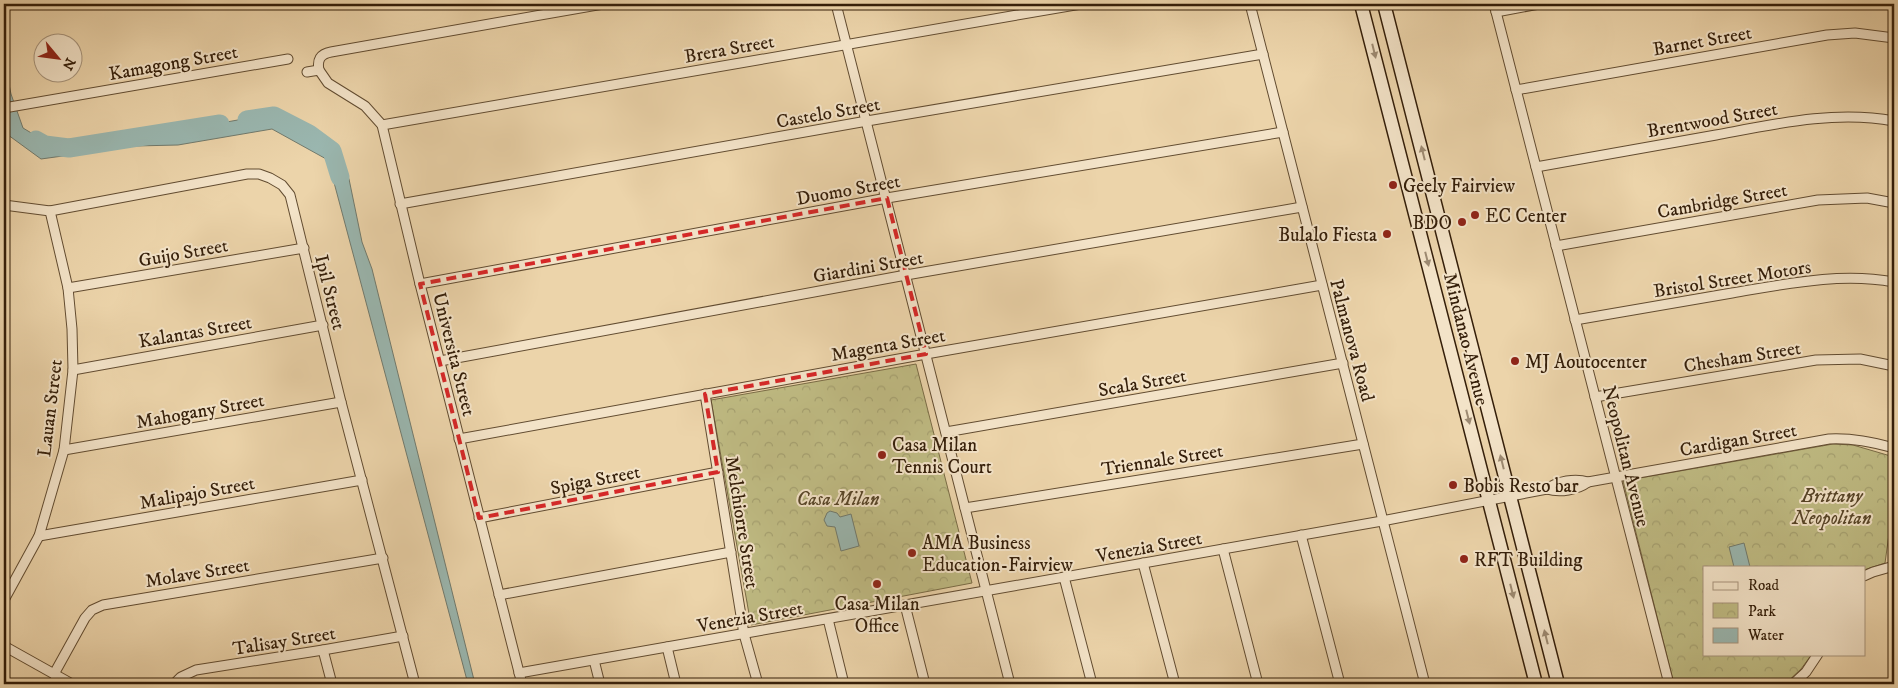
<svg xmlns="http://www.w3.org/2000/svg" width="1898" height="688" viewBox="0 0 1898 688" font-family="'IM FELL DW Pica',serif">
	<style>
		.park { fill: url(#park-crowns); stroke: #7a6c46 }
		.water { fill: #9ab7b0; stroke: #717a6d }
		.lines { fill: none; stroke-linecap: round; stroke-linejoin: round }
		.river { stroke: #9ab7b0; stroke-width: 19 }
		.street-casing { stroke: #624c31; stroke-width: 11 }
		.secondary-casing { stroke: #341e09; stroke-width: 15 }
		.street { stroke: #f3e3c8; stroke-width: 9 }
		.secondary { stroke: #f3e3c8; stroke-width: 12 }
		.oneway { fill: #9d8a72 }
		.marked { fill: none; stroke: #d62828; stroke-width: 4; stroke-dasharray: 10 6; stroke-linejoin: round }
		.poi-dot { fill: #8f2418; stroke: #f3e3c8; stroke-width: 2 }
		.labels { text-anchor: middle; stroke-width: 4; stroke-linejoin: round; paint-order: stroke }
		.street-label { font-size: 19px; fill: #341e09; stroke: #f3e3c8 }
		.poi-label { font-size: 19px; fill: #341e09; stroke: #f3e3c8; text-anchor: start }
		.park-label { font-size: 19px; font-style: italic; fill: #574528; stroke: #f3e3c8 }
	</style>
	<defs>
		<pattern id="park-crowns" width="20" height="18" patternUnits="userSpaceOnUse" patternTransform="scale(1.25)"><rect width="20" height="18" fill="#bfbb83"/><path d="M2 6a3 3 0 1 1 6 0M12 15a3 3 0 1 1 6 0" fill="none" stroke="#a5a070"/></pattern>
	</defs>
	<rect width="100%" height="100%" fill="#ecd4aa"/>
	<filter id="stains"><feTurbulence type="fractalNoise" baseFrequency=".004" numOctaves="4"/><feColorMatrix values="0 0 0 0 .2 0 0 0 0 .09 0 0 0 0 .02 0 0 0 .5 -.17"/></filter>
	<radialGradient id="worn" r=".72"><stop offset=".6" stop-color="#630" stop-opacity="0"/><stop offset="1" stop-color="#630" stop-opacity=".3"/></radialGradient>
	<g class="park">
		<polygon points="916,364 972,583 751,625 711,400"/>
		<polygon points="1833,444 1853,445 1894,457 1894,498 1885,563 1864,570 1864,567 1704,567 1704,654 1812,654 1801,669 1785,684 1674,684 1623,481"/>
	</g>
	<g class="water">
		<polygon points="4,61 11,94 23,128 53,146 74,149 266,115 291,121 335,154 349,179 362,242 372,269 475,684 468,684 328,160 272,129 178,145 135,146 41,159 4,132"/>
		<polygon points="830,511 837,513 840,517 851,514 859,546 841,551 835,527 827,526 824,520 827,513"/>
		<polygon points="1744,543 1750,567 1734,567 1729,547"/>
	</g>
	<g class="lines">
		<g class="river">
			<polyline points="247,120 274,116 309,134 332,151 340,177"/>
			<polyline points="36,140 45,145 69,148 220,124"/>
		</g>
		<g class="street-casing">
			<g id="street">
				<polyline points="836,4 1010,684"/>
				<polyline points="1250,4 1425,684"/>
				<polyline points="1494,4 1669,684"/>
				<polyline points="1496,12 1539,4"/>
				<path d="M319,70C317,60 320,54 331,52L603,4"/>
				<polyline points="307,72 319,70 328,83 365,106 382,125 420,284 522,684"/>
				<polyline points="1516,90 1827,35 1855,33 1894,38"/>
				<polyline points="4,108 288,59"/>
				<polyline points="382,125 1081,4"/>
				<path d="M1536,167C1596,156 1656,146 1716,135C1775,124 1835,110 1894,121"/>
				<polyline points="400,204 867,121 1263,54"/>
				<polyline points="4,205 50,211 247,174 259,174 270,178 282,185 290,195 341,402 415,684"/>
				<polyline points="1556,246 1818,200 1867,198 1894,203"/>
				<polyline points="420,284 887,198 1283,132"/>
				<polyline points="68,288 304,248"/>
				<path d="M1575,320C1627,311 1680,302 1732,293C1786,284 1840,272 1894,282"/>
				<polyline points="440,361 906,275 1302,207"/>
				<polyline points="73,370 323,325"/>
				<polyline points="705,394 744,634 758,684"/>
				<polyline points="1595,397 1816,360 1860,359 1894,366"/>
				<polyline points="946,432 1343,363"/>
				<polyline points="459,439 926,354 1322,285"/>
				<polyline points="64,450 341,402"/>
				<path d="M1547,489C1560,493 1577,490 1588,482"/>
				<polyline points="965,508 1363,444"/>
				<polyline points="479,518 718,472"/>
				<polyline points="1301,535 1340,684"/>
				<polyline points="39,536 362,480"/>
				<polyline points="1223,549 1258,684"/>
				<polyline points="1143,563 1175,684"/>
				<polyline points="1864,576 1873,572 1894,566"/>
				<polyline points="1064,577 1092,684"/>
				<polyline points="499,595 731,552"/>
				<polyline points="4,600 39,536 64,450 73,370 72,329 68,288 50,211"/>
				<polyline points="905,605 925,684"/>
				<polyline points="828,619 844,684"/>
				<polyline points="4,646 72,684"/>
				<polyline points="667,647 676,684"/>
				<polyline points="323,650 332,684"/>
				<polyline points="594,660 600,684"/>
				<path d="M519,673L1382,521L1547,489C1558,481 1575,478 1588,482L1829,439C1853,438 1872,442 1894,448"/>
				<polyline points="54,674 85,618 92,610 103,605 383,558"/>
				<polyline points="174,684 181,677 196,670 323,650 403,636"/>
				<polyline points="1793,684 1806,672 1818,654"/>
			</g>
		</g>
		<g class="secondary-casing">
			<g id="secondary">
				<polyline points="1361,4 1536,684"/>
				<polyline points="1384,4 1558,684"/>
			</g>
		</g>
		<use href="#street" class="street"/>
		<use href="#secondary" class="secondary"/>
	</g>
	<defs><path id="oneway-solid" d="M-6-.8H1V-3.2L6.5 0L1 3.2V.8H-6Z" transform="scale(1.25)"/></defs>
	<g class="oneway">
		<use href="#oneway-solid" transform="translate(1374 51) rotate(76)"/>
		<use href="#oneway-solid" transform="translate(1423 153) rotate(-104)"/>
		<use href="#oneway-solid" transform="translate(1427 259) rotate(76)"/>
		<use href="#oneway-solid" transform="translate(1468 417) rotate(76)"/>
		<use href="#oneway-solid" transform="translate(1502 462) rotate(-104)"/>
		<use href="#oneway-solid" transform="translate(1512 591) rotate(76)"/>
		<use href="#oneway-solid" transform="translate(1546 637) rotate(-104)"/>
	</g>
	<path class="marked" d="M887,198L926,354L705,394L718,472L479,518L420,284Z"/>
	<g class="poi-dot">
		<circle cx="1393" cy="185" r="5"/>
		<circle cx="1475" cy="215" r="5"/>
		<circle cx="1462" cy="222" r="5"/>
		<circle cx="1387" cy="234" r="5"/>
		<circle cx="1515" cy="361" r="5"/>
		<circle cx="882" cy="455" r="5"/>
		<circle cx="1453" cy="485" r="5"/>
		<circle cx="912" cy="553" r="5"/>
		<circle cx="1464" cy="559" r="5"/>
		<circle cx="877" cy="584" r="5"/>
	</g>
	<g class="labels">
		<g class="street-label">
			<text transform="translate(1702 40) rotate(-10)" y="7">Barnet Street</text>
			<text transform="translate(729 48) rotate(-10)" y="7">Brera Street</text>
			<text transform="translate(173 62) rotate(-10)" y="7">Kamagong Street</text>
			<text transform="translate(828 112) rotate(-10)" y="7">Castelo Street</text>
			<text transform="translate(1712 119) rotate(-10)" y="7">Brentwood Street</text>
			<text transform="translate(848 189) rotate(-10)" y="7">Duomo Street</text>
			<text transform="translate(1722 200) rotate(-10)" y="7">Cambridge Street</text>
			<text transform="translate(183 252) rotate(-10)" y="7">Guijo Street</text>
			<text transform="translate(868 266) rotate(-10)" y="7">Giardini Street</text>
			<text transform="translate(1732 278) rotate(-9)" y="7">Bristol Street Motors</text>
			<text transform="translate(331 292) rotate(76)" y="7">Ipil Street</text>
			<text transform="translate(195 331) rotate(-10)" y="7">Kalantas Street</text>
			<text transform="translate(1467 339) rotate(76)" y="7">Mindanao Avenue</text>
			<text transform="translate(1353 340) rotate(75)" y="7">Palmanova Road</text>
			<text transform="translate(888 344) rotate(-10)" y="7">Magenta Street</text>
			<text transform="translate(455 354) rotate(76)" y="7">Universita Street</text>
			<text transform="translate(1742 356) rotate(-9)" y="7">Chesham Street</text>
			<text transform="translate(1142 382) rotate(-10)" y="7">Scala Street</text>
			<text transform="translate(49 408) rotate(-83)" y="7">Lauan Street</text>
			<text transform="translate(200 410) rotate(-10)" y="7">Mahogany Street</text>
			<text transform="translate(1738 439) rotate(-10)" y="7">Cardigan Street</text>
			<text transform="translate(1627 456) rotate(76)" y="7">Neopolitan Avenue</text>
			<text transform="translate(1162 459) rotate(-9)" y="7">Triennale Street</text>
			<text transform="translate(595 479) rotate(-11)" y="7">Spiga Street</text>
			<text transform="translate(197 492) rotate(-10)" y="7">Malipajo Street</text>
			<text transform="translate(743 522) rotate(81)" y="7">Melchiorre Street</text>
			<text transform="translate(1149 546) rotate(-10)" y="7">Venezia Street</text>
			<text transform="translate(197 572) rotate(-9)" y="7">Molave Street</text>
			<text transform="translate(750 616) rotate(-10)" y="7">Venezia Street</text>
			<text transform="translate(284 640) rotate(-9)" y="7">Talisay Street</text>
		</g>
		<g class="poi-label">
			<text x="1403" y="192">Geely Fairview</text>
			<text x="1485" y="222">EC Center</text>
			<text x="1452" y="229" text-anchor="end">BDO</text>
			<text x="1377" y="241" text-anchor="end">Bulalo Fiesta</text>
			<text x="1525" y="368">MJ Aoutocenter</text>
			<text x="892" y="451">Casa Milan<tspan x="892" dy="22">Tennis Court</tspan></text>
			<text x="1463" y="492">Bobis Resto bar</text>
			<text x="922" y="549">AMA Business<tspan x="922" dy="22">Education-Fairview</tspan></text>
			<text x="1474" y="566">RFT Building</text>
			<text x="877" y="610" text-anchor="middle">Casa Milan<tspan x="877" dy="22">Office</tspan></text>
		</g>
		<g class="park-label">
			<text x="1832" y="502">Brittany<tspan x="1832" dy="22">Neopolitan</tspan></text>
			<text x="838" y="505">Casa Milan</text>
		</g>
	</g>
	<rect width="1898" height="688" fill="none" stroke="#ecd4aa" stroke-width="20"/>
	<rect x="5" y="5" width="1888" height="678" fill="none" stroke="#341e09" stroke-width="2.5"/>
	<rect x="10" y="10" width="1878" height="668" fill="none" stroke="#341e09"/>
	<rect x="1703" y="566" width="162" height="90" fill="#f3e3c8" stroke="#a7947c"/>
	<rect x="1713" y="582" width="25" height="8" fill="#f3e3c8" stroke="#a7947c"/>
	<text x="1748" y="590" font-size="15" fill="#341e09">Road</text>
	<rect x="1713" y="603" width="25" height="15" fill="url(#park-crowns)" stroke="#a7947c"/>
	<text x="1748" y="616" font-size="15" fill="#341e09">Park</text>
	<rect x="1713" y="628" width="25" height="15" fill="#9ab7b0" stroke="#a7947c"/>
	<text x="1748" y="640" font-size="15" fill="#341e09">Water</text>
	<g transform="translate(58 58) rotate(119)"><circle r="24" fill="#f3e3c8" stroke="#a7947c"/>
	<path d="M0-4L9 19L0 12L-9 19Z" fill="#8f2418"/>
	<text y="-8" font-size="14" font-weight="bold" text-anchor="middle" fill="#341e09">N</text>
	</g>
	<rect width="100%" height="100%" filter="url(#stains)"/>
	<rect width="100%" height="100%" fill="url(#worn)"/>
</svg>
